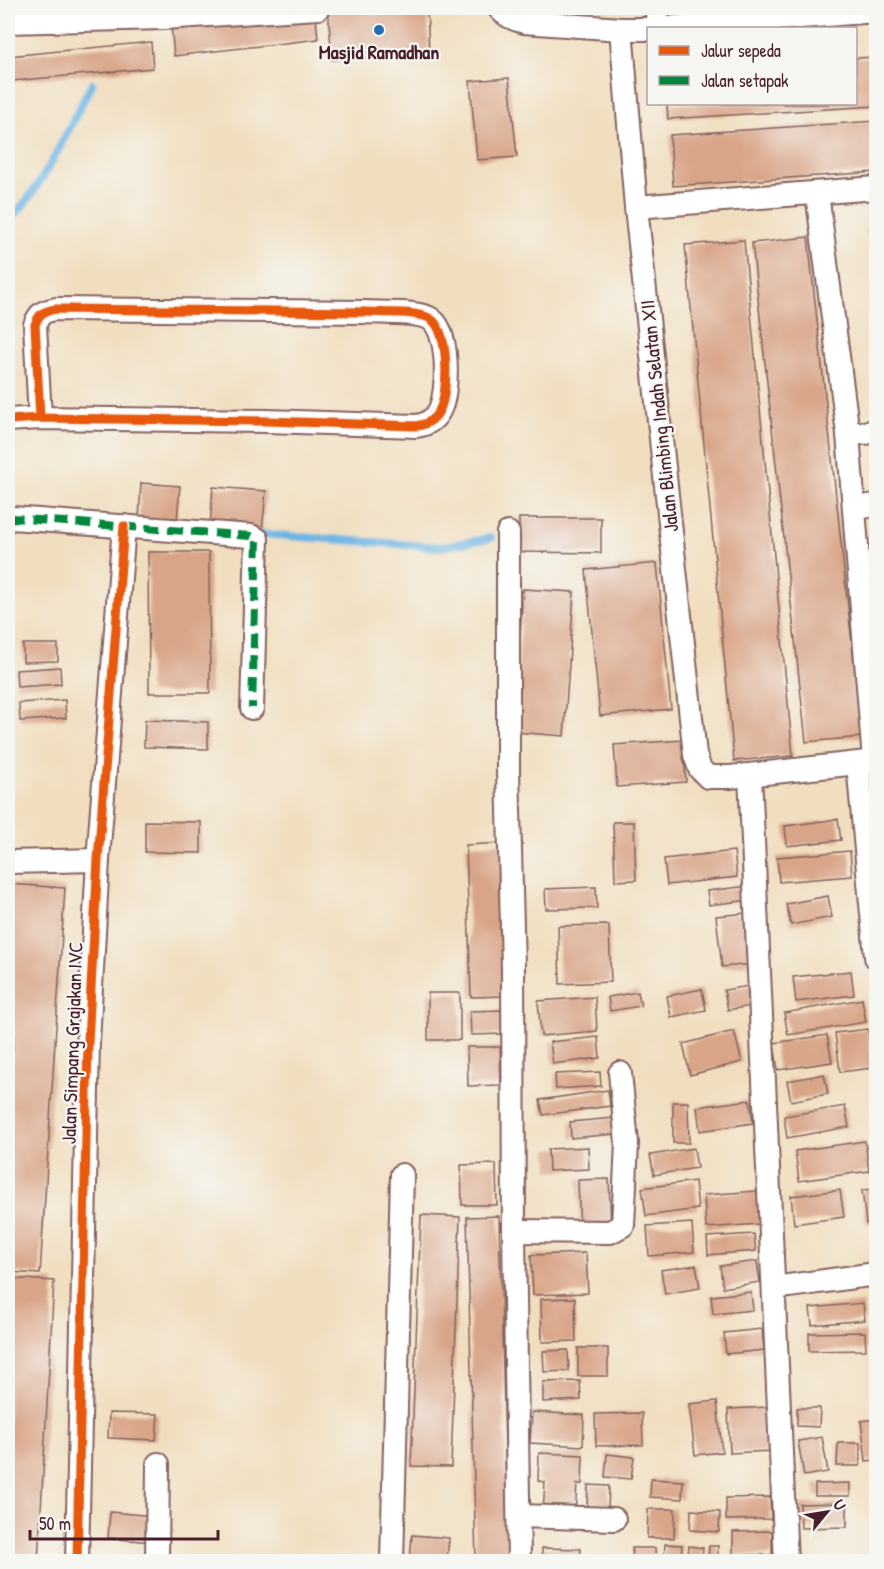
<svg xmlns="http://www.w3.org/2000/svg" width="884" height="1569" viewBox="0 0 884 1569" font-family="'Patrick Hand',sans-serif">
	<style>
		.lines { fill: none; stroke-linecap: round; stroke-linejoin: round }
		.stream { stroke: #6bb5e4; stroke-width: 8 }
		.building { fill: #d9a588 }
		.street-casing { stroke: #84625f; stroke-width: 26 }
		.street { stroke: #fff; stroke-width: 22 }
		.quiet { stroke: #00873e; stroke-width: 8; stroke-dasharray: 15 8; stroke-linecap: butt }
		.cycleway-casing { stroke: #f6f6f2; stroke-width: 13 }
		.cycleway { stroke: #e8590c; stroke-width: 9 }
		.poi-dot { fill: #1f6fb2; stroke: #f6f6f2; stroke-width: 2 }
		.labels { text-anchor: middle; stroke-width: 4.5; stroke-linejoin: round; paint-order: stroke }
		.poi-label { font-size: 20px; font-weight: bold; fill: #4a1f2b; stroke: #f6f6f2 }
		.street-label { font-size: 20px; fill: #4a1f2b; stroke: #f6f6f2 }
	</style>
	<rect width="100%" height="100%" fill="#f6f6f2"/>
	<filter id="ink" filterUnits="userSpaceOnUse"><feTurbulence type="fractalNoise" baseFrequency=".0167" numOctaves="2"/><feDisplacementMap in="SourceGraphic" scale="12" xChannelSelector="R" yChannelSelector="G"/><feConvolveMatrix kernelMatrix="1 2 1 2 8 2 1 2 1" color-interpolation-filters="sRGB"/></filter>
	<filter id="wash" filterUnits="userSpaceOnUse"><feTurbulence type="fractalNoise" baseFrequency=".008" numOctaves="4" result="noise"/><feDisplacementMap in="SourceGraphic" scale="24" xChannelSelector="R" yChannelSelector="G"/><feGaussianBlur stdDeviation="1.35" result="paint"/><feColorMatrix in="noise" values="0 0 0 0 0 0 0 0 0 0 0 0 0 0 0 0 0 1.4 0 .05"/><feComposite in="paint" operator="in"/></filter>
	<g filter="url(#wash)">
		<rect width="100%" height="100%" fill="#f1debf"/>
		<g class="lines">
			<g class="stream">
				<path d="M8,222C45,186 67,130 92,84"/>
				<polyline points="259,534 440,547 491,538"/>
			</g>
		</g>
		<g id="blocks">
			<g class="building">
				<polygon points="26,8 147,8 27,19"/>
				<polygon points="315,8 318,39 174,56 171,25"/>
				<polygon points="328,8 427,8 429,53 332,60"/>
				<polygon points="151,42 153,68 12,81 9,56"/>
				<polygon points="876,57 876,106 668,119 667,104 856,104 856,58"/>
				<polygon points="509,78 517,157 477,160 470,81"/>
				<polygon points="876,121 876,172 673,186 670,135"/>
				<polygon points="870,226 876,226 876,279 875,279"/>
				<polygon points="808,237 862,737 806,742 752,243"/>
				<polygon points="744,240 793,756 734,761 685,245"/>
				<polygon points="141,483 180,486 177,521 139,519"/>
				<polygon points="213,487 266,491 262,531 210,527"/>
				<polygon points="519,518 601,518 601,553 519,552"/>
				<polygon points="148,552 209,552 210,693 149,693"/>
				<polygon points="657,563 671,709 600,716 586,570"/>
				<polygon points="523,589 574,592 564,736 514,732"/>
				<polygon points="23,644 58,644 58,661 23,662"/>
				<polygon points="60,667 61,684 17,687 16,670"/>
				<polygon points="65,700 66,718 20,721 19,703"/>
				<polygon points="145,720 208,722 208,749 144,747"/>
				<polygon points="683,740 686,782 617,787 614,745"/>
				<polygon points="838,819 841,840 787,846 785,826"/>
				<polygon points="145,821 201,822 201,853 145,852"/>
				<polygon points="613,822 634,822 636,880 615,881"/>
				<polygon points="504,843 509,996 471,997 466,845"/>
				<polygon points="734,851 737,877 667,885 664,859"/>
				<polygon points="850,851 852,876 779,882 777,857"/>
				<polygon points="10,884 65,888 40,1274 8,1272 8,1128 14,1032 8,1031 8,919"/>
				<polygon points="748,886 750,900 709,905 707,891"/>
				<polygon points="596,887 597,908 546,909 545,889"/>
				<polygon points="828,896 832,917 791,925 786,904"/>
				<polygon points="747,913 753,964 722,967 716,916"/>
				<polygon points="609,925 611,982 560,984 558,926"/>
				<polygon points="851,971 854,995 796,1002 793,977"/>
				<polygon points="755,985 758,1005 728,1010 724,990"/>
				<polygon points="702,989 706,1010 671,1017 667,996"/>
				<polygon points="638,992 641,1006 610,1011 608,997"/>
				<rect x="428" y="993" width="32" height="47"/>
				<polygon points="595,997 597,1031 541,1036 538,1001"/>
				<polygon points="862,999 866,1022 788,1035 784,1013"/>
				<polygon points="504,1010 505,1034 471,1035 470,1011"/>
				<polygon points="868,1029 873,1068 840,1072 835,1033"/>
				<polygon points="734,1031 742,1062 690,1075 683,1044"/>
				<polygon points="827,1035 832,1062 778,1070 774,1043"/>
				<polygon points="598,1037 600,1058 553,1064 550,1042"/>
				<polygon points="467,1047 500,1047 501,1085 468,1086"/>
				<polygon points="600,1072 601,1086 556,1089 555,1074"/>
				<polygon points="824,1074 828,1094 791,1101 787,1081"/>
				<polygon points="608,1090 610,1106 543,1115 540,1100"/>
				<polygon points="750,1100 753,1123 700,1131 697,1107"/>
				<polygon points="673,1102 688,1102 689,1143 673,1143"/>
				<polygon points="845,1106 849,1127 787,1138 784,1116"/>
				<polygon points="614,1118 616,1134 571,1138 570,1122"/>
				<polygon points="865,1141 869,1171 799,1181 795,1151"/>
				<polygon points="588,1147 589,1169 549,1171 548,1149"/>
				<polygon points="694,1148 697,1168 654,1175 650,1155"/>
				<polygon points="496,1164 497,1205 462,1205 461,1165"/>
				<polygon points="609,1179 611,1230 580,1231 578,1180"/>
				<polygon points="695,1181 698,1209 646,1216 642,1188"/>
				<polygon points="876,1189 876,1223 866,1224 862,1190"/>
				<polygon points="840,1190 844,1217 794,1224 791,1196"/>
				<polygon points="757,1191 759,1224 706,1228 704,1195"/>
				<polygon points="421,1215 460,1217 451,1467 411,1466"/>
				<polygon points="499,1216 508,1562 476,1562 467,1217"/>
				<polygon points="692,1223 694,1252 649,1256 647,1226"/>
				<polygon points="754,1234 756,1251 708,1255 707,1237"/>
				<polygon points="586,1253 588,1293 533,1295 531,1255"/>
				<polygon points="757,1261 760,1282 723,1288 720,1266"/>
				<polygon points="696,1265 700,1288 665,1294 661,1270"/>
				<polygon points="8,1278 54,1281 38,1562 8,1562"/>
				<polygon points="751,1292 753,1310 713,1314 711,1296"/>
				<polygon points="575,1298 576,1341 542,1342 541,1299"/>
				<polygon points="863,1303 865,1320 812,1325 810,1308"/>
				<polygon points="762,1329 764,1350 726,1354 724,1333"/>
				<polygon points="865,1332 866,1350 809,1351 809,1333"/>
				<rect x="578" y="1348" width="30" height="28"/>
				<polygon points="568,1350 569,1371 544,1372 543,1351"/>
				<polygon points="580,1381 581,1400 543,1402 543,1382"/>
				<polygon points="717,1401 722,1452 695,1455 689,1404"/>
				<polygon points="771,1407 773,1451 730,1453 728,1409"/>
				<polygon points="797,1408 820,1408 819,1427 797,1426"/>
				<polygon points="532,1412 584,1415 583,1446 530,1443"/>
				<polygon points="109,1413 158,1414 156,1440 108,1438"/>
				<polygon points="642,1413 643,1445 596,1446 595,1414"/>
				<polygon points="876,1419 876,1460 866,1461 861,1421"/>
				<polygon points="822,1437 828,1472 804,1476 798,1441"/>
				<polygon points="838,1443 860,1443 860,1466 837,1466"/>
				<polygon points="539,1453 583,1455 582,1484 577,1484 575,1514 543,1513 545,1482 538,1481"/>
				<polygon points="607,1454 634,1457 631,1479 605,1477"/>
				<polygon points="651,1479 683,1481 682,1499 650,1497"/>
				<polygon points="850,1483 850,1496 815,1496 815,1484"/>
				<polygon points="588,1485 609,1486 608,1509 587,1508"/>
				<polygon points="770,1497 771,1519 726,1520 726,1498"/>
				<polygon points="847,1503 847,1527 801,1528 800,1504"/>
				<polygon points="648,1509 675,1509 674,1538 647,1538"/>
				<polygon points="691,1510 720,1512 719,1532 690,1530"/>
				<polygon points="110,1512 154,1516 152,1542 108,1538"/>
				<polygon points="772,1531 772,1555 733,1555 733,1532"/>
				<polygon points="412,1535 449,1538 447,1562 410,1562"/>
				<polygon points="665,1544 682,1545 681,1562 664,1562"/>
				<polygon points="689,1546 703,1548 702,1562 687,1562"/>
				<polygon points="709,1546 718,1546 718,1562 708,1562"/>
				<polygon points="542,1548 581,1549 580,1562 542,1562"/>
				<polygon points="632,1548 655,1548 656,1562 633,1562"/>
			</g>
		</g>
	</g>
	<g filter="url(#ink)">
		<use href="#blocks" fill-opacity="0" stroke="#84625f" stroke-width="1.5"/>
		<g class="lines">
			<g class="street-casing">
				<g id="street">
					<path d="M499,8C506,16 513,19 524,22L621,29H648"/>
					<polyline points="656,8 659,28"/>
					<polyline points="8,22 163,18 318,8"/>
					<polyline points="665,28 876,11"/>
					<polyline points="621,29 636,207 695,755 700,769 708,777 730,777 876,761"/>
					<polyline points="817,193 848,434 874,761"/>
					<polyline points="636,207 876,188"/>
					<path d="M8,420L40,418L267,421L416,426C426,425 434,420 439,411C449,394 450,328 429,318C414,311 382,313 364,312L56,309C44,311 39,313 35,325L40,418"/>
					<polyline points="848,434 876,432"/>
					<polyline points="855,508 876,505"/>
					<polyline points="8,520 12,518 251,536 257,539 252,708"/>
					<polyline points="508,533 508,770 513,968 514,1231 519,1562"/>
					<polyline points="858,764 876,957"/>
					<polyline points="750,775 786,1562"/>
					<polyline points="8,862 98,860"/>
					<polyline points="514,1231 610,1232 623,1225 627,1143 620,1073"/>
					<polyline points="774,1288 876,1274"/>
					<polyline points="519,1516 614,1519"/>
					<polyline points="77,1562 88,1042 98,860 124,526"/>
					<polyline points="157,1562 158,1464"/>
					<polyline points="392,1562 402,1175"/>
				</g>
			</g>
			<use href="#street" class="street"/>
			<polyline class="quiet" points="8,520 12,518 251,536 257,539 252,708"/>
			<g class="cycleway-casing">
				<g id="cycleway">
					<path d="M8,420L40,418L267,421L416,426C426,425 434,420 439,411C449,394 450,328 429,318C414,311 382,313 364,312L56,309C44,311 39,313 35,325L40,418"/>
					<polyline points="77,1562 88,1042 98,860 124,526"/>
				</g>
			</g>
			<use href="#cycleway" class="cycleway"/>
		</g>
	</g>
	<circle class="poi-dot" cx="379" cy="30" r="6"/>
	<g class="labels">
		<g class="poi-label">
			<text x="379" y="59">Masjid Ramadhan</text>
		</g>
		<g class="street-label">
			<text transform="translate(659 416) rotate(-96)" y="7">Jalan Blimbing Indah Selatan XII</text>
			<text transform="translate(72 1043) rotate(-88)" y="7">Jalan Simpang Grajakan IVC</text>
		</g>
	</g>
	<rect width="884" height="1569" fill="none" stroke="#f6f6f2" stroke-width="30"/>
	<rect x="647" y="27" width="210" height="78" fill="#f6f6f2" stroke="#b1a0a2" stroke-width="1.5"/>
	<rect x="659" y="46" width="30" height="9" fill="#e8590c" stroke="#b1a0a2" stroke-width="1.5"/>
	<text x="701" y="57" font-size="18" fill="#4a1f2b">Jalur sepeda</text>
	<rect x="659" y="76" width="30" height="9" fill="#00873e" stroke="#b1a0a2" stroke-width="1.5"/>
	<text x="701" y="87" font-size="18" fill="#4a1f2b">Jalan setapak</text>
	<g transform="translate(827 1512) rotate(60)" stroke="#f6f6f2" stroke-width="4.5" paint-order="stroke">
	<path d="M0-4.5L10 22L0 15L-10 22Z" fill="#4a1f2b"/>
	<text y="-9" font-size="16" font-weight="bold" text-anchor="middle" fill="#4a1f2b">U</text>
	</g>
	<path d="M30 1530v9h188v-9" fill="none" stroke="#4a1f2b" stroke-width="3"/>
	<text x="39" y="1530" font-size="18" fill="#4a1f2b" stroke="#f6f6f2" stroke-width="4.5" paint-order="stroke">50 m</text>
</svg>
